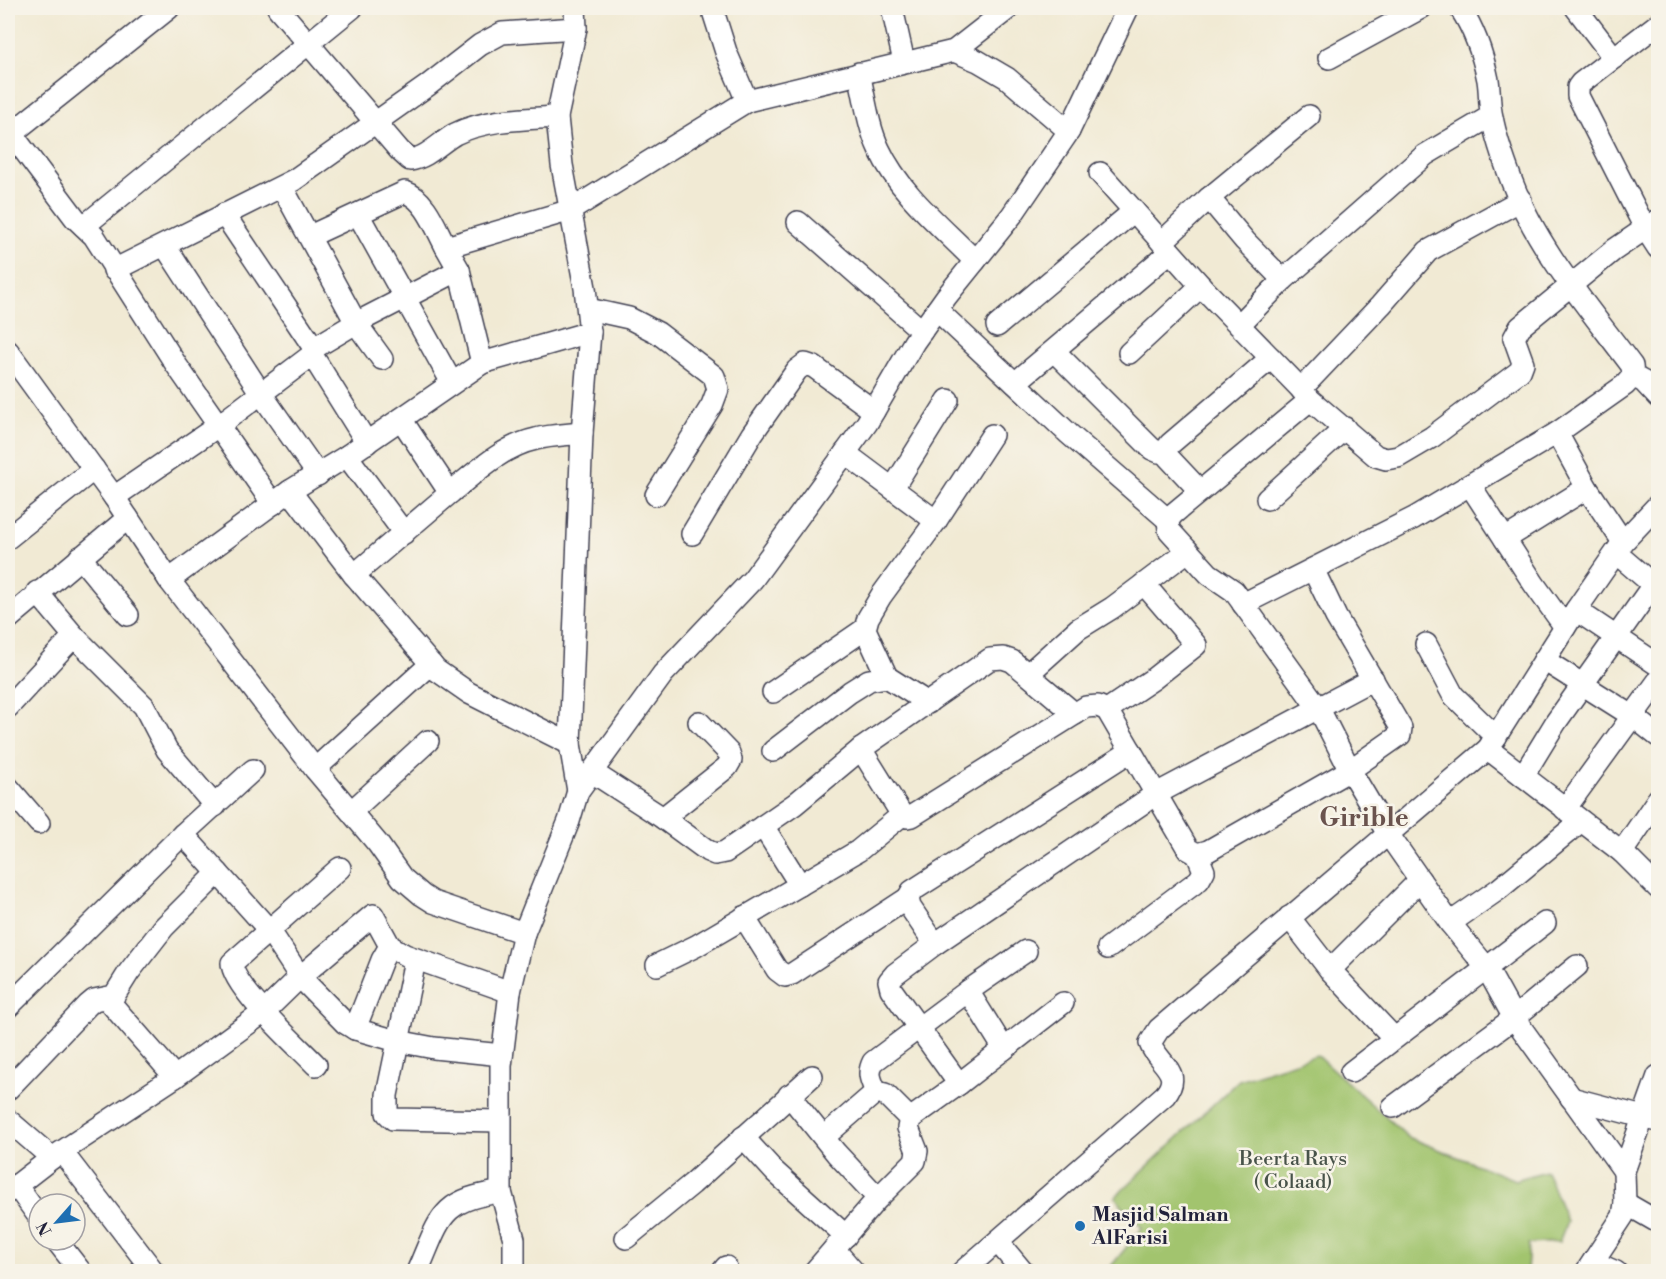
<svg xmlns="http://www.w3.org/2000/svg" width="1666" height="1279" viewBox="0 0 1666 1279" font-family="'Libre Bodoni',serif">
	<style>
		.green { fill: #a2c46e; stroke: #627354; stroke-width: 1.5 }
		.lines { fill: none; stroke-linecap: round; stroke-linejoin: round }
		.minor-casing { stroke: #414052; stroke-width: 24 }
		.minor { stroke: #fff; stroke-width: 21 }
		.poi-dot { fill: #1f6fb2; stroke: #f7f3e8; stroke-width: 2 }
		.labels { text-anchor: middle; stroke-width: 5; stroke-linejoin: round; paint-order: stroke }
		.park-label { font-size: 20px; fill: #48534a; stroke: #f7f3e8 }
		.poi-label { font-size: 20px; font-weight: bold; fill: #22223b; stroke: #f7f3e8; text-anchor: start }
		.district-label { font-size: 26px; font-weight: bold; fill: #6a534e; stroke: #f7f3e8 }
	</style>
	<rect width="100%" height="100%" fill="#f7f3e8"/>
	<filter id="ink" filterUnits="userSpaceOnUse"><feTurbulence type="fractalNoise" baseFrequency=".0167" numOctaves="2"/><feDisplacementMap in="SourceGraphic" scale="12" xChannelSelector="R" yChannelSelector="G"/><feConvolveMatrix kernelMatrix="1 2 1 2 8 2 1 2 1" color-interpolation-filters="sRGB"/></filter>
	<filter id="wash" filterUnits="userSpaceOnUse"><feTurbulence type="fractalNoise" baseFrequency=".008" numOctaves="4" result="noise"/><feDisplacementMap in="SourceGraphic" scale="24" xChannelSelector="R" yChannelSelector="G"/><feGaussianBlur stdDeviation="1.35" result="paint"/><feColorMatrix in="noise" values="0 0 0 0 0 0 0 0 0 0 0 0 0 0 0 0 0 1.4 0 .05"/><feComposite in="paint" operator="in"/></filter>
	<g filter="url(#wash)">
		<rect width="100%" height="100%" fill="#f1ead4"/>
		<polygon class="green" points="1317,1055 1408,1137 1515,1180 1546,1171 1567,1222 1559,1242 1529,1244 1527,1270 1531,1271 1107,1271 1142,1228 1115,1197 1239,1080"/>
	</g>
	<g filter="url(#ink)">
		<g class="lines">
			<g class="minor-casing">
				<g id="minor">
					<path d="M278,8L400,151L410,160C427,158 441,142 455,134C486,119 523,119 557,117"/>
					<polyline points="575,8 576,28 557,117 562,165 585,288 590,332 582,433 570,744 578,791"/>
					<polyline points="712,8 726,52 747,101"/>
					<polyline points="892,8 904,62"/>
					<path d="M1460,8C1474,29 1483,55 1488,80C1490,92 1489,105 1492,117C1496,139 1504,161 1512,182C1538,250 1589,308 1632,366L1633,376L1625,385L1557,433"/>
					<polyline points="1576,8 1614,58"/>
					<polyline points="1658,24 1581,83 1578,87 1578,96 1645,228 1658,248"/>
					<polyline points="954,51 978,61 1007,78 1069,131"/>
					<polyline points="1329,58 1421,8"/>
					<path d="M859,73C865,98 868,126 879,149C900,194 941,226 975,261"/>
					<polyline points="8,129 75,218 94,236 177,366 273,504"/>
					<polyline points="11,134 169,8"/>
					<polyline points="1100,173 1201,286 1301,389 1307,397 1304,405 1173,514 1168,520 1169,530 1209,574 1234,591 1319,709 1350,770 1388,834 1450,923 1486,967 1514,1018 1624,1171"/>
					<polyline points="282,187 356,323 382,359"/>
					<polyline points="1209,198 1245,241 1283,280"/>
					<polyline points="224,214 314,348"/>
					<polyline points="358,214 452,383"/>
					<polyline points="798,222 922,331"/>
					<polyline points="84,226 352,8"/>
					<path d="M310,236L405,192C426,199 436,229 446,247"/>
					<polyline points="1162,242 1209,198 1309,116"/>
					<polyline points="165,246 260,392 318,475"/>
					<polyline points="114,270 294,180 427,86 480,45 502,33 576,28"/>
					<polyline points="588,309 629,318 658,333 714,376 718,389 712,405 656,495"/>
					<polyline points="937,310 1069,434 1168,520"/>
					<polyline points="1239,325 1283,280 1425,155 1491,116"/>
					<polyline points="997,326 1134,211"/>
					<polyline points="8,351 114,497 169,580 315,769 378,844 402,878 422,895 433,902 524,933"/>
					<polyline points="1054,351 1152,449 1159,452 1166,450"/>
					<polyline points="1129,353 1201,286"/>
					<polyline points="312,355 367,443"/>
					<polyline points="482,363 459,270 446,247 571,210 747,101 954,51 1009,8"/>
					<polyline points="1633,376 1644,382 1658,397"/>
					<polyline points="1015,383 1170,252"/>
					<polyline points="1301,389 1381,305 1428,251 1521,200"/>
					<polyline points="1307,397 1376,456 1386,459 1398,457 1432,437 1520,371 1523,363 1514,338 1520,327 1614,250 1658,220"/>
					<path d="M401,419L450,493C476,472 503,446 536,439C551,435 567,435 582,433"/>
					<polyline points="845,453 936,521"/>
					<polyline points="347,456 404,533"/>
					<polyline points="1470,485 1534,584 1565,627"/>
					<polyline points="893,488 948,400"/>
					<polyline points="290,491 354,575 436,670 469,693 570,744"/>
					<polyline points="1200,491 1168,457 1166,450 1170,444 1271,358"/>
					<polyline points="114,497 218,426 312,355 314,348 356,323 459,270"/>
					<polyline points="1267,499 1345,428"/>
					<polyline points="692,534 752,434 797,370 805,364 814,367 874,411"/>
					<polyline points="8,538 94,469"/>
					<polyline points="1505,539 1587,488"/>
					<polyline points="1616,553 1658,589"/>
					<polyline points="80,557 128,615"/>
					<polyline points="354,575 450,493"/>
					<polyline points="169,580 290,491 347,456 482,363 590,332"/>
					<polyline points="37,592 74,636 144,706 167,750 215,806"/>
					<polyline points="1243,604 1414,518 1557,433 1587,488 1623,542"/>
					<polyline points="1576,610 1658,665"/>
					<polyline points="8,619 128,518"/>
					<polyline points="1426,644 1453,695 1496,737"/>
					<polyline points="1544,660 1634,717 1658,736"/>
					<polyline points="1028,674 1078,629 1112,608 1188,551"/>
					<polyline points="887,677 865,629 868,618 881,596 936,521 992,435"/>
					<polyline points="773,692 865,629"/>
					<polyline points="8,707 74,636"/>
					<polyline points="1107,710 1153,679 1196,645 1144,584"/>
					<polyline points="861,749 902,815 907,817 912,816 1086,707 1098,706 1107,710 1188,849 1197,854 1208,851 1350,770 1400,735 1401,728 1336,617 1313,569"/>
					<polyline points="1488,749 1622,852 1658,888"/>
					<polyline points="773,751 850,692 869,680 887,677 928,703"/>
					<polyline points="315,769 431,664"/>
					<polyline points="592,772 663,818 708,851 715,854 725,852 795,804 861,749 990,659 1003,658 1012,661 1075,714"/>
					<polyline points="1523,776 1556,722 1653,585"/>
					<polyline points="8,787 39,823"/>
					<polyline points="1565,809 1658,681"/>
					<polyline points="352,811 428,741"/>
					<polyline points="663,818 727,767 731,760 729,753 699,722"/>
					<polyline points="763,826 800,885"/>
					<polyline points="183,834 270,931 300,977 345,1023 355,1029 397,1041 434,1048 502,1055"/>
					<polyline points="1622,852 1658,799"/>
					<polyline points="744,917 777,970 785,976 792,974 908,898"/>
					<polyline points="1289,917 1330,970 1394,1038"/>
					<polyline points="1450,923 1499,889 1581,821"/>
					<polyline points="935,944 910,907 908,898 912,891 1131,751"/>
					<polyline points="1108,948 1199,880 1204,871 1197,854"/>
					<polyline points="415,960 387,1095 387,1113 393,1119 500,1121"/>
					<polyline points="657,965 696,946 858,851 902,815"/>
					<polyline points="1330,970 1420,880"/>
					<polyline points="968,991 1004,1049"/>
					<polyline points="106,998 175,1077"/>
					<polyline points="8,1007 183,834 253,770"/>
					<polyline points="355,1029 382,960 390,946"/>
					<path d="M316,1065C298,1046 232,987 232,963L340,868"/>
					<polyline points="1351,1072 1545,923"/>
					<polyline points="959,1084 891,989 889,981 895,974 935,944 1156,794 1373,679"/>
					<polyline points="8,1089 88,1005 94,1000 114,996 129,972 164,927 218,873"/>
					<path d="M876,1092C871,1080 867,1074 873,1062L968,991L1026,951"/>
					<polyline points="789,1095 836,1153 878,1198"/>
					<polyline points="1571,1098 1658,1121"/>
					<polyline points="1393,1107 1514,1018 1577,966"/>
					<polyline points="8,1120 52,1158"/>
					<polyline points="743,1137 775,1172 846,1236"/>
					<polyline points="824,1137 876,1092 885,1094 910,1119"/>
					<polyline points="62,1152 154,1272"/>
					<polyline points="16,1185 39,1217"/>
					<polyline points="8,1192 52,1158 175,1077 264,1012 300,977 373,915 390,946 405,955 510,992"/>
					<polyline points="1625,1203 1658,1222"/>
					<polyline points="626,1238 692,1184 812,1076"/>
					<polyline points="56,1240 81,1272"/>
					<polyline points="998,1242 1023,1272"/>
					<polyline points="834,1249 854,1272"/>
					<polyline points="1593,1262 1616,1272"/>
					<path d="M417,1272C440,1220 439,1199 501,1192"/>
					<polyline points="514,1272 514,1239 501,1192 501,1066 510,992 524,933 569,821 578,791 663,674 753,579 867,423 914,342 946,297 1012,215 1069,131 1128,8"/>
					<polyline points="722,1272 726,1267"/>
					<polyline points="814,1272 878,1198 915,1161 917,1151 908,1128 910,1119 959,1084 1063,1003"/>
					<path d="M962,1272L1165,1095C1184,1072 1157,1063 1150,1043L1159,1029L1488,749L1576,610L1623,542L1658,505"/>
					<polyline points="1586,1272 1623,1216 1625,1203 1624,1171 1658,1076"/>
				</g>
			</g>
			<use href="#minor" class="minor"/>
		</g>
	</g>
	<circle class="poi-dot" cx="1080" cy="1226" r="6"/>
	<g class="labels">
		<g class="park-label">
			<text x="1293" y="1165">Beerta Rays<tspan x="1293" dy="23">( Colaad)</tspan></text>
		</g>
		<g class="poi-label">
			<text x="1092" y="1221">Masjid Salman<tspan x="1092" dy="23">AlFarisi</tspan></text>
		</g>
		<g class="district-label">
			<text x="1364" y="826">Girible</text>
		</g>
	</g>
	<rect width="1666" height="1279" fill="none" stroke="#f7f3e8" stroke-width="30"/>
	<g transform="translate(57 1222) rotate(242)"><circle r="28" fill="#f7f3e8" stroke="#a29fa3" stroke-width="1.5"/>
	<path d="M0-4.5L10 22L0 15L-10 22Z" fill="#1f6fb2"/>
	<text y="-9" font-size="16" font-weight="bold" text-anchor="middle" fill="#22223b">N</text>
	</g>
</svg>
